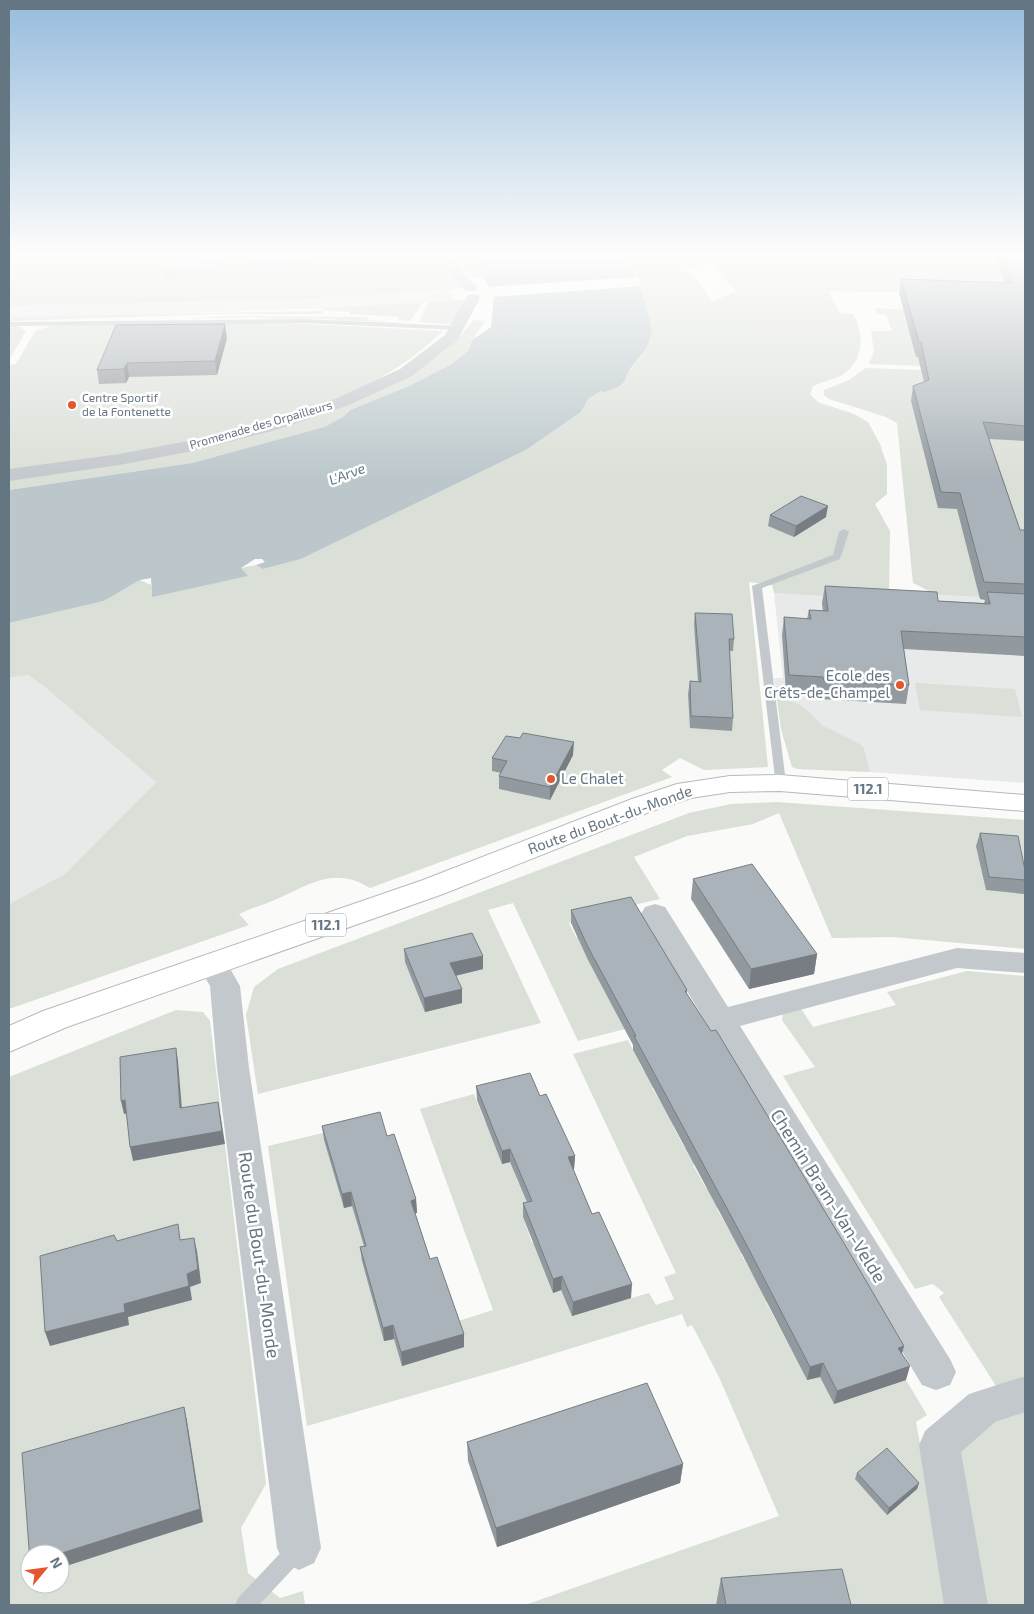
<svg xmlns="http://www.w3.org/2000/svg" width="1034" height="1614" viewBox="0 0 1034 1614" font-family="'Exo 2',sans-serif">
	<style>
		.built { fill: #e8e9e9 }
		.green { fill: #dadfd7; fill-rule: evenodd }
		.water { fill: #bbc7cb }
		.pier { fill: #fafaf8 }
		.lines { fill: none; stroke-linecap: round; stroke-linejoin: round }
		.primary-casing { stroke: #b5babe; stroke-width: 2 }
		.lane { fill: #c3c8cc; fill-rule: evenodd }
		.street { fill: #c3c8cc; fill-rule: evenodd }
		.primary { fill: #fff; fill-rule: evenodd }
		.wall { fill: #929a9f }
		.shaded-wall { fill: #777d82 }
		.building { fill: #aab3b9; stroke: #777d82 }
		.poi-dot { fill: #e4572e; stroke: #fff; stroke-width: 2 }
		.labels { text-anchor: middle; stroke-width: 5; stroke-linejoin: round; paint-order: stroke }
		.far-poi-label { font-size: 12px; fill: #657683; stroke: #fff; text-anchor: start }
		.far-street-label { font-size: 12px; fill: #657683; stroke: #fff }
		.far-water-label { font-size: 14px; font-style: italic; fill: #60757c; stroke: #fff }
		.shield { fill: #fff; stroke: #939fa8; stroke-width: 1 }
		.shield-label { font-size: 14px; font-weight: bold; fill: #657683 }
		.poi-label { font-size: 15px; fill: #657683; stroke: #fff; text-anchor: end }
		.street-label { font-size: 15px; fill: #657683; stroke: #fff }
		.near-street-label { font-size: 18px; fill: #657683; stroke: #fff }
	</style>
	<rect width="100%" height="100%" fill="#fafaf8"/>
	<g class="built">
		<polygon points="449,289 454,300 325,308 131,315 9,317 9,306 300,299"/>
		<polygon points="774,593 839,597 889,593 1025,599 1025,783 870,772 798,769 792,767 781,729 777,699 781,697 776,692 774,678 783,678"/>
		<polygon points="28,675 45,687 156,782 65,874 9,904 9,678"/>
	</g>
	<g class="green">
		<path d="M9,255H240L257,272L307,263L298,255H305L312,261L355,255H434L457,277L465,288L300,299L9,306ZM220,259L230,270L159,268Z"/>
		<polygon points="451,255 469,255 482,266 484,278 472,278"/>
		<path d="M624,255H1025V295L828,291L840,313L853,314C864,331 864,359 846,372C838,379 823,381 813,386L810,394L818,402L854,414L868,422L880,444L887,465V494L875,504L890,531L889,593L839,597L774,593L772,585L749,582L768,767L704,770L680,758L662,770L672,777L370,888C335,866 310,884 279,898C266,904 252,908 239,914L249,925L9,1009V904L65,874L156,782L45,687L28,675L9,678V623L104,601L140,580L151,585L152,596L247,576L241,568L256,565L263,569L301,559L526,450L581,412L588,399L601,391L622,384L630,370L642,355L630,263ZM713,265L736,291L712,302L700,283L684,267Z"/>
		<polygon points="467,299 455,325 419,322 429,302"/>
		<polygon points="423,302 410,321 399,320 399,317 350,314 350,312 314,309"/>
		<polygon points="875,308 916,310 1025,361 1025,370 869,364 874,352 871,331 892,331 886,315 877,314"/>
		<polygon points="323,311 322,314 219,314 9,321 9,317"/>
		<polygon points="234,316 369,317 368,320 402,323 335,320 335,319 258,318 257,317 180,319"/>
		<path d="M474,320L485,321L472,340L468,351L450,365L409,386L350,410L343,417L324,427L192,463L9,490V365L16,364L35,331L54,325L268,322L443,331C376,398 281,417 193,442L189,448C258,431 328,416 393,383C411,374 429,364 445,351C455,342 464,331 474,320Z"/>
		<polygon points="9,326 18,326 26,331 9,360"/>
		<polygon points="866,368 921,370 927,394 1025,442 1025,599 937,595 913,583 897,423 886,417 829,399 824,395 824,390 849,380"/>
		<polygon points="915,683 1015,689 1022,717 920,710"/>
		<polygon points="777,699 794,702 805,708 823,726 863,746 870,772 798,769 792,767 781,729"/>
		<polygon points="777,802 1025,820 1025,949 892,937 832,938 779,813 753,824 687,836 634,857 660,899 634,905 635,909 569,923 576,937 582,936 625,1029 578,1041 513,903 488,910 541,1023 258,1094 246,1015 254,987 278,969 689,813 731,804"/>
		<polygon points="967,971 1025,976 1025,1376 996,1386 939,1297 944,1293 933,1284 915,1289 783,1076 815,1067 782,1020 783,1012 800,1007 813,1027 896,1005 887,992"/>
		<path d="M176,1010L203,1012L210,1021L266,1484L241,1528L248,1573L280,1598L303,1591L305,1605H9V1077ZM30,1554H60V1584H30Z"/>
		<polygon points="628,1040 643,1070 653,1068 663,1085 652,1088 664,1107 674,1105 683,1123 673,1126 684,1147 695,1144 704,1162 693,1165 706,1188 716,1185 727,1205 717,1209 730,1232 741,1229 752,1250 741,1254 753,1275 766,1275 778,1298 766,1302 807,1380 820,1377 834,1404 906,1380 927,1415 916,1422 949,1605 525,1605 779,1516 719,1377 692,1325 687,1327 682,1314 514,1366 307,1426 268,1146 323,1133 331,1163 340,1161 359,1229 449,1324 493,1310 420,1109 474,1094 485,1122 494,1121 519,1184 545,1177 523,1217 532,1243 542,1241 553,1292 561,1290 572,1315 649,1293 656,1305 674,1299 664,1277 676,1273 573,1054"/>
		<polygon points="1025,1409 1025,1605 981,1605 955,1487 958,1455 971,1435 999,1418"/>
	</g>
	<g class="water">
		<polygon points="240,255 298,255 307,263 313,264 257,272"/>
		<path d="M469,255H624C633,268 654,320 651,335C648,350 637,359 629,371C627,375 625,381 622,384C618,388 609,390 604,392L601,391L588,399L581,412L526,450L301,559L263,569L256,565L265,562L262,559H255L241,568L248,576L152,597L151,578L140,580L104,601L9,623V490L192,463L324,427L343,417L350,410L409,386L450,365L468,351L472,340L491,327L494,297L484,278L482,266Z"/>
		<polygon points="220,259 230,270 168,279 159,268"/>
	</g>
	<polygon class="pier" points="638,277 642,286 491,297 486,287"/>
	<g class="lines">
		<g class="primary-casing">
			<polygon id="primary" points="780,775 1025,795 1025,811 780,791 730,792 691,798 652,811 443,894 67,1027 9,1052 9,1026 43,1011 423,880 632,799 677,784 730,776"/>
		</g>
		<g class="lane">
			<polygon points="304,319 458,326 462,328 458,330 304,323 9,326 9,322"/>
			<polygon points="844,529 849,532 840,559 762,588 786,783 780,787 776,786 752,586 833,555 839,532"/>
			<polygon points="296,1541 303,1544 306,1551 303,1558 259,1605 235,1605 238,1598 289,1544"/>
		</g>
		<g class="street">
			<polygon points="434,255 449,255 475,285 477,288 475,291 465,291"/>
			<polygon points="473,294 478,295 480,298 457,341 412,376 349,405 276,430 193,451 119,465 9,481 9,469 119,454 193,440 264,422 337,398 400,369 445,335 466,298 468,295"/>
			<polygon points="655,904 665,907 728,1007 957,948 1025,953 1025,973 957,968 740,1026 950,1359 956,1372 950,1385 936,1390 922,1385 641,914 645,907"/>
			<polygon points="213,955 224,958 240,986 249,1068 321,1548 314,1563 299,1570 284,1563 277,1548 217,1068 210,986 198,965 202,958"/>
			<polygon points="1025,1376 1025,1412 995,1422 961,1452 988,1605 944,1605 919,1445 925,1431 969,1394"/>
		</g>
		<use href="#primary" class="primary"/>
	</g>
	<g class="wall">
		<polygon points="856,255 895,255 894,257 857,257"/>
		<polygon points="995,255 1025,255 1025,441 989,439 1020,530 1025,530 1025,656 904,649 909,685 906,704 821,699 821,695 786,693 782,635 784,617 807,619 809,610 823,611 822,603 825,586 938,601 984,603 985,600 980,599 957,509 938,508 911,401 913,386 924,382 918,357 916,357 899,293 901,279 1005,283"/>
		<polygon points="227,338 217,375 129,377 126,383 99,384 97,370"/>
		<polygon points="770,515 826,517 794,537 768,526"/>
		<polygon points="695,613 734,639 733,651 729,651 733,718 732,731 690,728 688,694 690,681 698,682 694,624"/>
		<polygon points="573,755 550,800 499,789 499,776 501,773 492,771 492,758"/>
		<polygon points="980,833 1025,870 1025,889 1024,894 986,890 976,846"/>
		<polygon points="693,879 817,954 814,974 749,989 691,899"/>
		<polygon points="571,910 687,990 687,994 904,1346 902,1353 906,1380 834,1404 820,1377 807,1380 742,1254 633,1050 633,1045 588,960 571,923"/>
		<polygon points="404,949 483,956 483,969 455,976 462,989 462,1003 425,1012 405,962"/>
		<polygon points="476,1086 540,1096 575,1156 574,1169 573,1169 592,1214 631,1298 572,1316 561,1290 553,1293 523,1217 523,1203 527,1202 510,1162 502,1164 477,1100"/>
		<polygon points="322,1126 387,1136 416,1199 417,1213 415,1213 430,1259 464,1334 464,1347 402,1366 394,1339 384,1341 362,1261 360,1247 364,1246 352,1206 344,1208 324,1140"/>
		<polygon points="467,1442 683,1464 680,1483 497,1547 468,1461"/>
		<polygon points="857,1473 919,1483 917,1489 887,1515 855,1479"/>
		<polygon points="721,1578 851,1605 716,1605"/>
	</g>
	<g class="shaded-wall">
		<polygon points="225,324 227,338 217,375 215,361"/>
		<polygon points="127,363 129,377 126,383 124,369"/>
		<polygon points="828,506 826,517 794,537 796,526"/>
		<polygon points="574,742 573,755 550,800 550,787"/>
		<polygon points="817,954 814,974 749,989 751,969"/>
		<polygon points="483,956 483,969 450,977 450,963"/>
		<polygon points="462,989 462,1003 425,1012 424,998"/>
		<polygon points="176,1048 178,1061 183,1122 180,1108"/>
		<polygon points="125,1100 129,1113 124,1114 121,1101"/>
		<polygon points="218,1102 225,1144 133,1161 130,1147"/>
		<polygon points="510,1149 510,1162 502,1164 502,1151"/>
		<polygon points="575,1156 574,1169 567,1171 568,1157"/>
		<polygon points="351,1192 352,1206 344,1208 342,1194"/>
		<polygon points="416,1199 417,1213 412,1214 411,1201"/>
		<polygon points="194,1238 197,1251 201,1283 190,1287 192,1300 128,1317 129,1325 50,1346 45,1332 124,1304 187,1274"/>
		<polygon points="562,1276 561,1290 553,1293 553,1279"/>
		<polygon points="632,1284 631,1298 572,1316 573,1302"/>
		<polygon points="393,1325 394,1339 384,1341 383,1328"/>
		<polygon points="464,1334 464,1347 402,1366 401,1352"/>
		<polygon points="904,1346 900,1360 898,1348"/>
		<polygon points="823,1363 820,1377 807,1380 810,1367"/>
		<polygon points="910,1366 906,1380 834,1404 837,1391"/>
		<polygon points="184,1407 187,1421 203,1522 60,1568 60,1554"/>
		<polygon points="683,1464 680,1483 497,1547 496,1528"/>
		<polygon points="919,1483 917,1489 887,1515 889,1508"/>
	</g>
	<g class="building">
		<polygon points="1003,255 1025,255 1025,426 983,422 1020,530 1025,530 1025,584 984,582 960,493 941,492 913,386 929,380 921,342 919,342 901,279 1013,283"/>
		<polygon points="225,324 215,361 127,363 124,369 97,370 116,325"/>
		<polygon points="801,496 828,506 796,526 770,515"/>
		<polygon points="825,586 937,592 938,601 990,604 987,592 1025,594 1025,637 901,631 909,685 824,681 823,677 789,675 784,617 811,619 809,610 828,611"/>
		<polygon points="695,613 732,614 734,639 729,639 733,718 691,716 690,681 701,682"/>
		<polygon points="523,733 574,742 550,787 499,776 507,761 492,758 506,736 520,738"/>
		<polygon points="980,833 1018,836 1025,870 1025,880 989,877"/>
		<polygon points="752,864 817,954 751,969 693,879"/>
		<polygon points="631,897 687,990 685,991 711,1031 716,1030 848,1250 904,1346 898,1348 910,1366 837,1391 823,1363 810,1367 744,1240 634,1036 636,1036 588,947 571,910"/>
		<polygon points="472,933 483,956 450,963 462,989 424,998 404,949"/>
		<polygon points="176,1048 180,1108 218,1102 222,1131 130,1147 125,1100 121,1101 120,1057"/>
		<polygon points="530,1073 540,1096 546,1094 575,1156 568,1157 592,1214 599,1212 632,1284 573,1302 562,1276 553,1279 523,1203 532,1201 510,1149 502,1151 476,1086"/>
		<polygon points="380,1112 387,1136 394,1134 416,1199 411,1201 430,1259 437,1257 464,1334 401,1352 393,1325 383,1328 360,1247 366,1246 351,1192 342,1194 322,1126"/>
		<polygon points="178,1224 180,1240 194,1238 198,1269 187,1274 189,1286 124,1304 125,1312 45,1332 40,1256 114,1235 117,1241"/>
		<polygon points="647,1383 683,1464 496,1528 467,1442"/>
		<polygon points="184,1407 200,1509 59,1554 30,1554 30,1562 22,1453"/>
		<polygon points="887,1448 919,1483 889,1508 857,1473"/>
		<polygon points="842,1569 851,1605 726,1605 721,1578"/>
	</g>
	<linearGradient id="sky" x2="0" y2="1"><stop stop-color="#96bcdc"/><stop offset="0.53" stop-color="#fdfdfc"/><stop offset="1" stop-color="#fdfdfc" stop-opacity="0"/></linearGradient>
	<rect width="1034" height="481" fill="url(#sky)"/>
	<g class="poi-dot">
		<circle cx="72" cy="405" r="5"/>
		<circle cx="900" cy="685" r="5"/>
		<circle cx="551" cy="779" r="5"/>
	</g>
	<g class="labels">
		<g class="far-poi-label">
			<text x="82" y="402">Centre Sportif<tspan x="82" dy="14">de la Fontenette</tspan></text>
		</g>
		<g class="far-street-label">
			<text transform="translate(261 425) rotate(-16)" y="4">Promenade des Orpailleurs</text>
		</g>
		<g class="far-water-label">
			<text transform="translate(347 474) rotate(-21)" y="5">L'Arve</text>
		</g>
		<g class="shield">
			<rect x="848" y="777.5" width="40" height="23" rx="4"/>
			<rect x="306" y="913.5" width="40" height="23" rx="4"/>
		</g>
		<g class="shield-label">
			<text x="868" y="794">112.1</text>
			<text x="326" y="930">112.1</text>
		</g>
		<g class="poi-label">
			<text x="890" y="681">Ecole des<tspan x="890" dy="17">Crêts-de-Champel</tspan></text>
			<text x="561" y="784" text-anchor="start">Le Chalet</text>
		</g>
		<g class="street-label">
			<text transform="translate(610 820) rotate(-20)" y="5">Route du Bout-du-Monde</text>
		</g>
		<g class="near-street-label">
			<text transform="translate(828 1196) rotate(58)" y="6">Chemin Bram-Van-Velde</text>
			<text transform="translate(259 1255) rotate(82)" y="6">Route du Bout-du-Monde</text>
		</g>
	</g>
	<rect width="1034" height="1614" fill="none" stroke="#657683" stroke-width="20"/>
	<g transform="translate(45 1569) rotate(61)"><circle r="24" fill="#ffffff" stroke="#c1c8cd"/>
	<path d="M0-4L9 19L0 12L-9 19Z" fill="#e4572e"/>
	<text y="-8" font-size="14" font-weight="bold" text-anchor="middle" fill="#657683">N</text>
	</g>
</svg>
